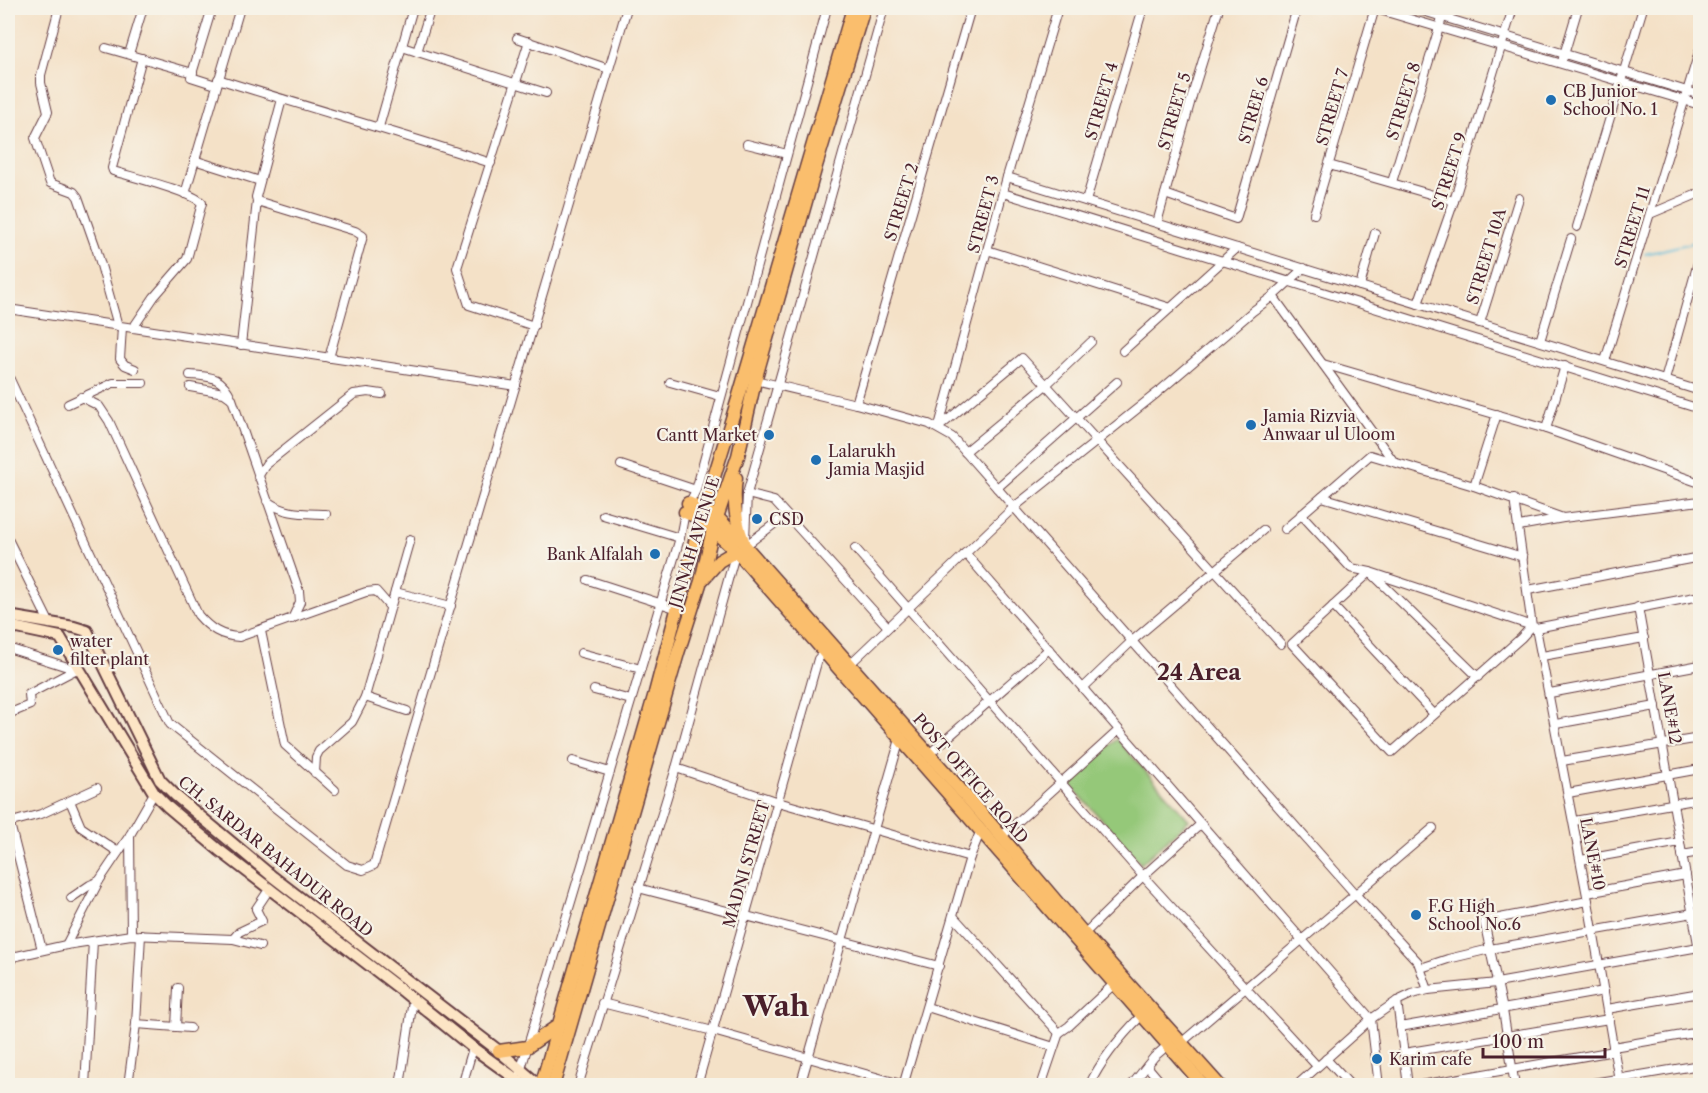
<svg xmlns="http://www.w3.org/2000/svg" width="1708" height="1093" viewBox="0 0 1708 1093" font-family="'Libre Caslon Text',serif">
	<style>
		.green { fill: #95c879; stroke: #707452; stroke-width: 1.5 }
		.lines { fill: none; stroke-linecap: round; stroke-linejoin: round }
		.stream { stroke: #5abcd9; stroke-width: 2 }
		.minor-casing { stroke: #643c42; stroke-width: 10 }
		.secondary-casing { stroke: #643c42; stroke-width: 14 }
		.primary-casing { stroke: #643c42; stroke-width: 15 }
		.minor { stroke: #fff; stroke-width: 8 }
		.secondary { stroke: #fde5c5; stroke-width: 10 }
		.primary { stroke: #fabe6d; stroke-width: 12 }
		.poi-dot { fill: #1f6fb2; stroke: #f7f3e8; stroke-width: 2 }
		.labels { text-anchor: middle; stroke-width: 4.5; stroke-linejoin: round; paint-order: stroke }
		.poi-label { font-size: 16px; fill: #4a1f2b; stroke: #f7f3e8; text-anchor: start }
		.street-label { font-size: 16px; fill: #4a1f2b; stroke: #f7f3e8 }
		.district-label { font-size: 22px; font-weight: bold; fill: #4a1f2b; stroke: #f7f3e8 }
		.town-label { font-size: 28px; font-weight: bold; fill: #4a1f2b; stroke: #f7f3e8 }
	</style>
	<rect width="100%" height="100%" fill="#f7f3e8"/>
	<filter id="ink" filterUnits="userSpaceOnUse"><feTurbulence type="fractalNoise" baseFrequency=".0167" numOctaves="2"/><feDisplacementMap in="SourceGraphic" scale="12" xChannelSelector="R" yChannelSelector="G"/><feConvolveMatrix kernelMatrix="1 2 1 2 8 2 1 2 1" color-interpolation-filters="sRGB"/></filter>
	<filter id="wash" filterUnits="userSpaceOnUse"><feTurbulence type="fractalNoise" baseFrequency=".008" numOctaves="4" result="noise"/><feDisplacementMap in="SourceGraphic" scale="24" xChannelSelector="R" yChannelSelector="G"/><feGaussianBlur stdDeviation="1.35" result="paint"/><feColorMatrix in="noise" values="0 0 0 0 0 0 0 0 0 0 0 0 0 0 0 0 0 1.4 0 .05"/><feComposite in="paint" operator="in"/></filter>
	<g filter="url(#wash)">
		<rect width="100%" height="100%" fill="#f4e1c7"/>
		<polygon class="green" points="1117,739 1189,820 1141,864 1068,782"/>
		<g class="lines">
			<polyline class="stream" points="1645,254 1700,241"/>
		</g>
	</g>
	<g filter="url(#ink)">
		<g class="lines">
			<g class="minor-casing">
				<g id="minor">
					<polyline points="59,8 41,75 41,83 48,112 35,138 50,183 74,192 78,197 97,251 118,326"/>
					<polyline points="212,8 191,77 216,85"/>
					<polyline points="417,8 427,10 429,14 417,52"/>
					<polyline points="1373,8 1700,105"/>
					<polyline points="1413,8 1700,95"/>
					<polyline points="517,38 609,69"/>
					<polyline points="529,41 457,268 469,305 534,326"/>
					<polyline points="402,47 546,93"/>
					<polyline points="106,48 193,73"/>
					<polyline points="129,54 143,8"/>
					<polyline points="1563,58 1578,8"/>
					<path d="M218,79C309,108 400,133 491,163"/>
					<polyline points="282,99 256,197 257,201 355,231 363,236 329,358"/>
					<polyline points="379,127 413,8"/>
					<polyline points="747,144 787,154"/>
					<polyline points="194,160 260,181"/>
					<polyline points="1329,165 1454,201"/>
					<polyline points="1007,177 1700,391"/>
					<polyline points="1392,182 1445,8"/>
					<polyline points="1003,193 1700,409"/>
					<polyline points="185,194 240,8"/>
					<polyline points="1165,194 1236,219 1297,8"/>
					<polyline points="1086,201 1143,8"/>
					<polyline points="1314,214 1375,8"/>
					<polyline points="1650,214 1700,193"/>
					<polyline points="1157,223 1194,89 1219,8"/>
					<polyline points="1577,227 1643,8"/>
					<polyline points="987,250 1171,308"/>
					<polyline points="1360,286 1375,233"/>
					<polyline points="1273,296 1394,462"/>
					<polyline points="1418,304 1454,201 1513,8"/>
					<polyline points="8,309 516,386"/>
					<polyline points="1480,323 1519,198"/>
					<polyline points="122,327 120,359 125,365 135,369"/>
					<path d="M133,328L154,297L187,259L202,203C191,191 132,177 113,171L112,168L142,58"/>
					<polyline points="1540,341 1571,239"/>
					<polyline points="241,345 257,201"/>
					<polyline points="1123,351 1237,248"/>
					<polyline points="1605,361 1700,49"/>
					<polyline points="1323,364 1546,429 1700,483"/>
					<polyline points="8,375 170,724 347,865 363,870 374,865 627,8"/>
					<path d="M190,375C213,376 223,378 232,399L299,591L300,602L292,619"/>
					<polyline points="755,380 856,404 929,424 952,437 1355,894 1418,962 1428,990"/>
					<polyline points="1665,380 1699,259"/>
					<polyline points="670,382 720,396"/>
					<polyline points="190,387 224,393 231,398"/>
					<path d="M81,397L99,406L109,421L198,615C210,629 221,636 239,637L366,592L376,591L390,607"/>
					<polyline points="68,404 113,383 143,383"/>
					<polyline points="856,404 971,8"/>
					<polyline points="939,426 1007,177 1058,8"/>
					<polyline points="938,428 1022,358 1281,644"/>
					<polyline points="1546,429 1565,366"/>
					<polyline points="965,452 1046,385 1091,342"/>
					<polyline points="621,465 696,490"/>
					<polyline points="258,477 266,464 354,394 368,392 382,394"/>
					<polyline points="1474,486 1497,414"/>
					<polyline points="997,488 1117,382"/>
					<polyline points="747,494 774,501 888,627"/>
					<polyline points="1322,497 1523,557"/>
					<polyline points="1514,499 1532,626 1521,638 1392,752 1292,644 1370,572 1532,626 1536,628 1700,596"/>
					<path d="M267,501C285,515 305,513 326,514"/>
					<polyline points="1301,514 1351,568 1370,572 1478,677"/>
					<polyline points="603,515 680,538"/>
					<polyline points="1519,526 1563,518 1700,501"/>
					<polyline points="1285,529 1370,455 1474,486 1563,518"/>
					<polyline points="8,539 50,624"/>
					<polyline points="745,539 747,494 884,8"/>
					<polyline points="745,546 786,515"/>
					<polyline points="855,548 1143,876 1317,1066"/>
					<polyline points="965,553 1371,1019 1379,1086"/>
					<polyline points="588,580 678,609"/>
					<polyline points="1528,590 1700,557"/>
					<polyline points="395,592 451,606"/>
					<polyline points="1333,606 1434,714"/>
					<polyline points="1638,607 1700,955"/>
					<polyline points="1536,628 1588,901 1620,1086"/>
					<polyline points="261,631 285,745 335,790"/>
					<polyline points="8,648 77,670"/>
					<polyline points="581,653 641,669"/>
					<polyline points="1542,656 1644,638"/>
					<polyline points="850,664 1013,508 1157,393 1253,311 1273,296 1304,268"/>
					<polyline points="1083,688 1132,641 1263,530"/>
					<polyline points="594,690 631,700"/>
					<polyline points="1550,693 1700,665"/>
					<polyline points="365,697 407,711"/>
					<polyline points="8,714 30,705 29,694 75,670"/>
					<polyline points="1556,724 1656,706"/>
					<polyline points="928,755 1049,649"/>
					<polyline points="573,761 610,772"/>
					<polyline points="1562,761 1700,738"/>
					<polyline points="676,768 778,802 970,857"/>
					<polyline points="315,773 316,757 319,751 352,722 365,697 410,539"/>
					<polyline points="1568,793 1700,769"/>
					<polyline points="70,801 81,827 118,852"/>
					<polyline points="8,816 42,950"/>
					<polyline points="1574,821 1700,799"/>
					<polyline points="8,823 41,814 97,788"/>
					<polyline points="130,835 131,935"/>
					<polyline points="1001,837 1119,730"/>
					<polyline points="1682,855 1700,852"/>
					<polyline points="1581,860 1680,842"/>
					<polyline points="638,888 939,966"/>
					<polyline points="1587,893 1686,875"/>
					<polyline points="71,898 90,885 99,881"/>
					<polyline points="1483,904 1484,921 1503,1010 1515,1086"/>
					<polyline points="953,916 1059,1033"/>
					<polyline points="1484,921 1588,901"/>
					<polyline points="1084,934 1143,876 1201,824"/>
					<polyline points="233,939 260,946"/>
					<polyline points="66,945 99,881 130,835 154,793"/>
					<polyline points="8,958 66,945 131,935 233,939 239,932 262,921 256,909 270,888"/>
					<polyline points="1421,968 1448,959 1490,949 1693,913"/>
					<polyline points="8,997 11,958"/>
					<polyline points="1397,1001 1408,1086"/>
					<polyline points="602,1003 713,1031 908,1086"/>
					<polyline points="927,1007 1054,1047"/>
					<polyline points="1607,1009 1700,993"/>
					<polyline points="136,1024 190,1028"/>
					<polyline points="176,1027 178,988"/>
					<polyline points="1400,1027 1604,991"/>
					<polyline points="1181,1043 1433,828"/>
					<polyline points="1613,1047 1700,1032"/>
					<polyline points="1404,1053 1609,1019"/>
					<polyline points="1326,1059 1351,1086"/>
					<polyline points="1147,1066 1164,1086"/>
					<polyline points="520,1072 680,538 685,512 696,490 827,8"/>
					<polyline points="85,1086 93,941"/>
					<polyline points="128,1086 136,1024 141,935"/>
					<polyline points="400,1086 413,1000"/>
					<polyline points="462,1086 473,1048"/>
					<polyline points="578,1086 676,768 736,551"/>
					<polyline points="697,1086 818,659 826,650"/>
					<polyline points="800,1086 900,739"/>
					<polyline points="903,1086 970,857 981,830"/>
					<polyline points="1041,1086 1059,1033 1069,1026 1114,984"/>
					<path d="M1089,1086C1102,1058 1121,1036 1142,1015"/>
					<polyline points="1131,1086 1154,1057 1168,1045"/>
					<polyline points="1296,1086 1371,1019 1397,1001 1412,994 1428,990 1497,983 1699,947"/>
					<polyline points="1415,1086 1614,1051"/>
					<polyline points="1575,1086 1700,1065"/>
				</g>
			</g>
			<g class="secondary-casing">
				<g id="secondary">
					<polyline points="8,616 74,627 87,631 160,780 176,796 273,877 499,1051 540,1086"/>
					<polyline points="8,626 60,637 154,793 168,807 219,850 404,992 473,1048 526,1086"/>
				</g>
			</g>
			<g class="primary-casing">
				<g id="primary">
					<path d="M736,478C733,500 735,520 743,541"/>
					<polyline points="688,503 717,517 745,546 989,822 1090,941 1220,1086"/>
					<polyline points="685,512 701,519 736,551 1204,1086"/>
					<polyline points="703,579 719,561 736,551"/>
					<polyline points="499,1051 527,1047 559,1025"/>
					<polyline points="541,1086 655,693 701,519 738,399 853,8"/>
					<polyline points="553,1086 678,653 701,581 713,529 738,456 756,377 816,166 864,8"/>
				</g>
			</g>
			<use href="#minor" class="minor"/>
			<use href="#secondary" class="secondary"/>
			<use href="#primary" class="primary"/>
		</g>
	</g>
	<g class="poi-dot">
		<circle cx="1551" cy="100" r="6"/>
		<circle cx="1251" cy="425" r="6"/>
		<circle cx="769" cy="435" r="6"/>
		<circle cx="816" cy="460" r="6"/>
		<circle cx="757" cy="519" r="6"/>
		<circle cx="655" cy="554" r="6"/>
		<circle cx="58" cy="650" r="6"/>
		<circle cx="1416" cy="915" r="6"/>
		<circle cx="1377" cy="1059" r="6"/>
	</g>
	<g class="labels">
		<g class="poi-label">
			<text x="1563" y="97">CB Junior<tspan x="1563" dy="18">School No. 1</tspan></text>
			<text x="1263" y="422">Jamia Rizvia<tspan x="1263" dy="18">Anwaar ul Uloom</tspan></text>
			<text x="757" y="441" text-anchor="end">Cantt Market</text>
			<text x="828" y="457">Lalarukh<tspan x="828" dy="18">Jamia Masjid</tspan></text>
			<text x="769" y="525">CSD</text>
			<text x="643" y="560" text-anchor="end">Bank Alfalah</text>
			<text x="70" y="647">water<tspan x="70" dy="18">filter plant</tspan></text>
			<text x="1428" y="912">F.G High<tspan x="1428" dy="18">School No.6</tspan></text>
			<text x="1389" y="1065">Karim cafe</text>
		</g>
		<g class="street-label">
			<text transform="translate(1101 101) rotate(-74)" y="6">STREET 4</text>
			<text transform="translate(1403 101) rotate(-73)" y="6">STREET 8</text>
			<text transform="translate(1332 107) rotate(-74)" y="6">STREET 7</text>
			<text transform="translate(1253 110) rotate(-74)" y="6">STREE 6</text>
			<text transform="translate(1174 111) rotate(-74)" y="6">STREET 5</text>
			<text transform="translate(1449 171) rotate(-72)" y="6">STREET 9</text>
			<text transform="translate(901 202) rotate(-73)" y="6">STREET 2</text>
			<text transform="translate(983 214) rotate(-75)" y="6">STREET 3</text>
			<text transform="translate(1632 227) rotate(-73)" y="6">STREET 11</text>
			<text transform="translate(1486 256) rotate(-73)" y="6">STREET 10A</text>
			<text transform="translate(694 542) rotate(-73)" y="6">JINNAH AVENUE</text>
			<text transform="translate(1670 708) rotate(80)" y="6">LANE#12</text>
			<text transform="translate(971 778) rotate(49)" y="6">POST OFFICE ROAD</text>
			<text transform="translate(1593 854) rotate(79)" y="6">LANE#10</text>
			<text transform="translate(276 856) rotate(39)" y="6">CH. SARDAR BAHADUR ROAD</text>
			<text transform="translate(746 864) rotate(-74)" y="6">MADNI STREET</text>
		</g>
		<g class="district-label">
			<text x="1199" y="680">24 Area</text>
		</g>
		<g class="town-label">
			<text x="776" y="1016">Wah</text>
		</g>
	</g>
	<rect width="1708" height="1093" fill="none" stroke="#f7f3e8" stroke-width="30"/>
	<path d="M1483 1048v9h122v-9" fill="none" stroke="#4a1f2b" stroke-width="3"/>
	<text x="1492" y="1048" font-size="18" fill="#4a1f2b" stroke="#f7f3e8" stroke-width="4.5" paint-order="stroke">100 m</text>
</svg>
